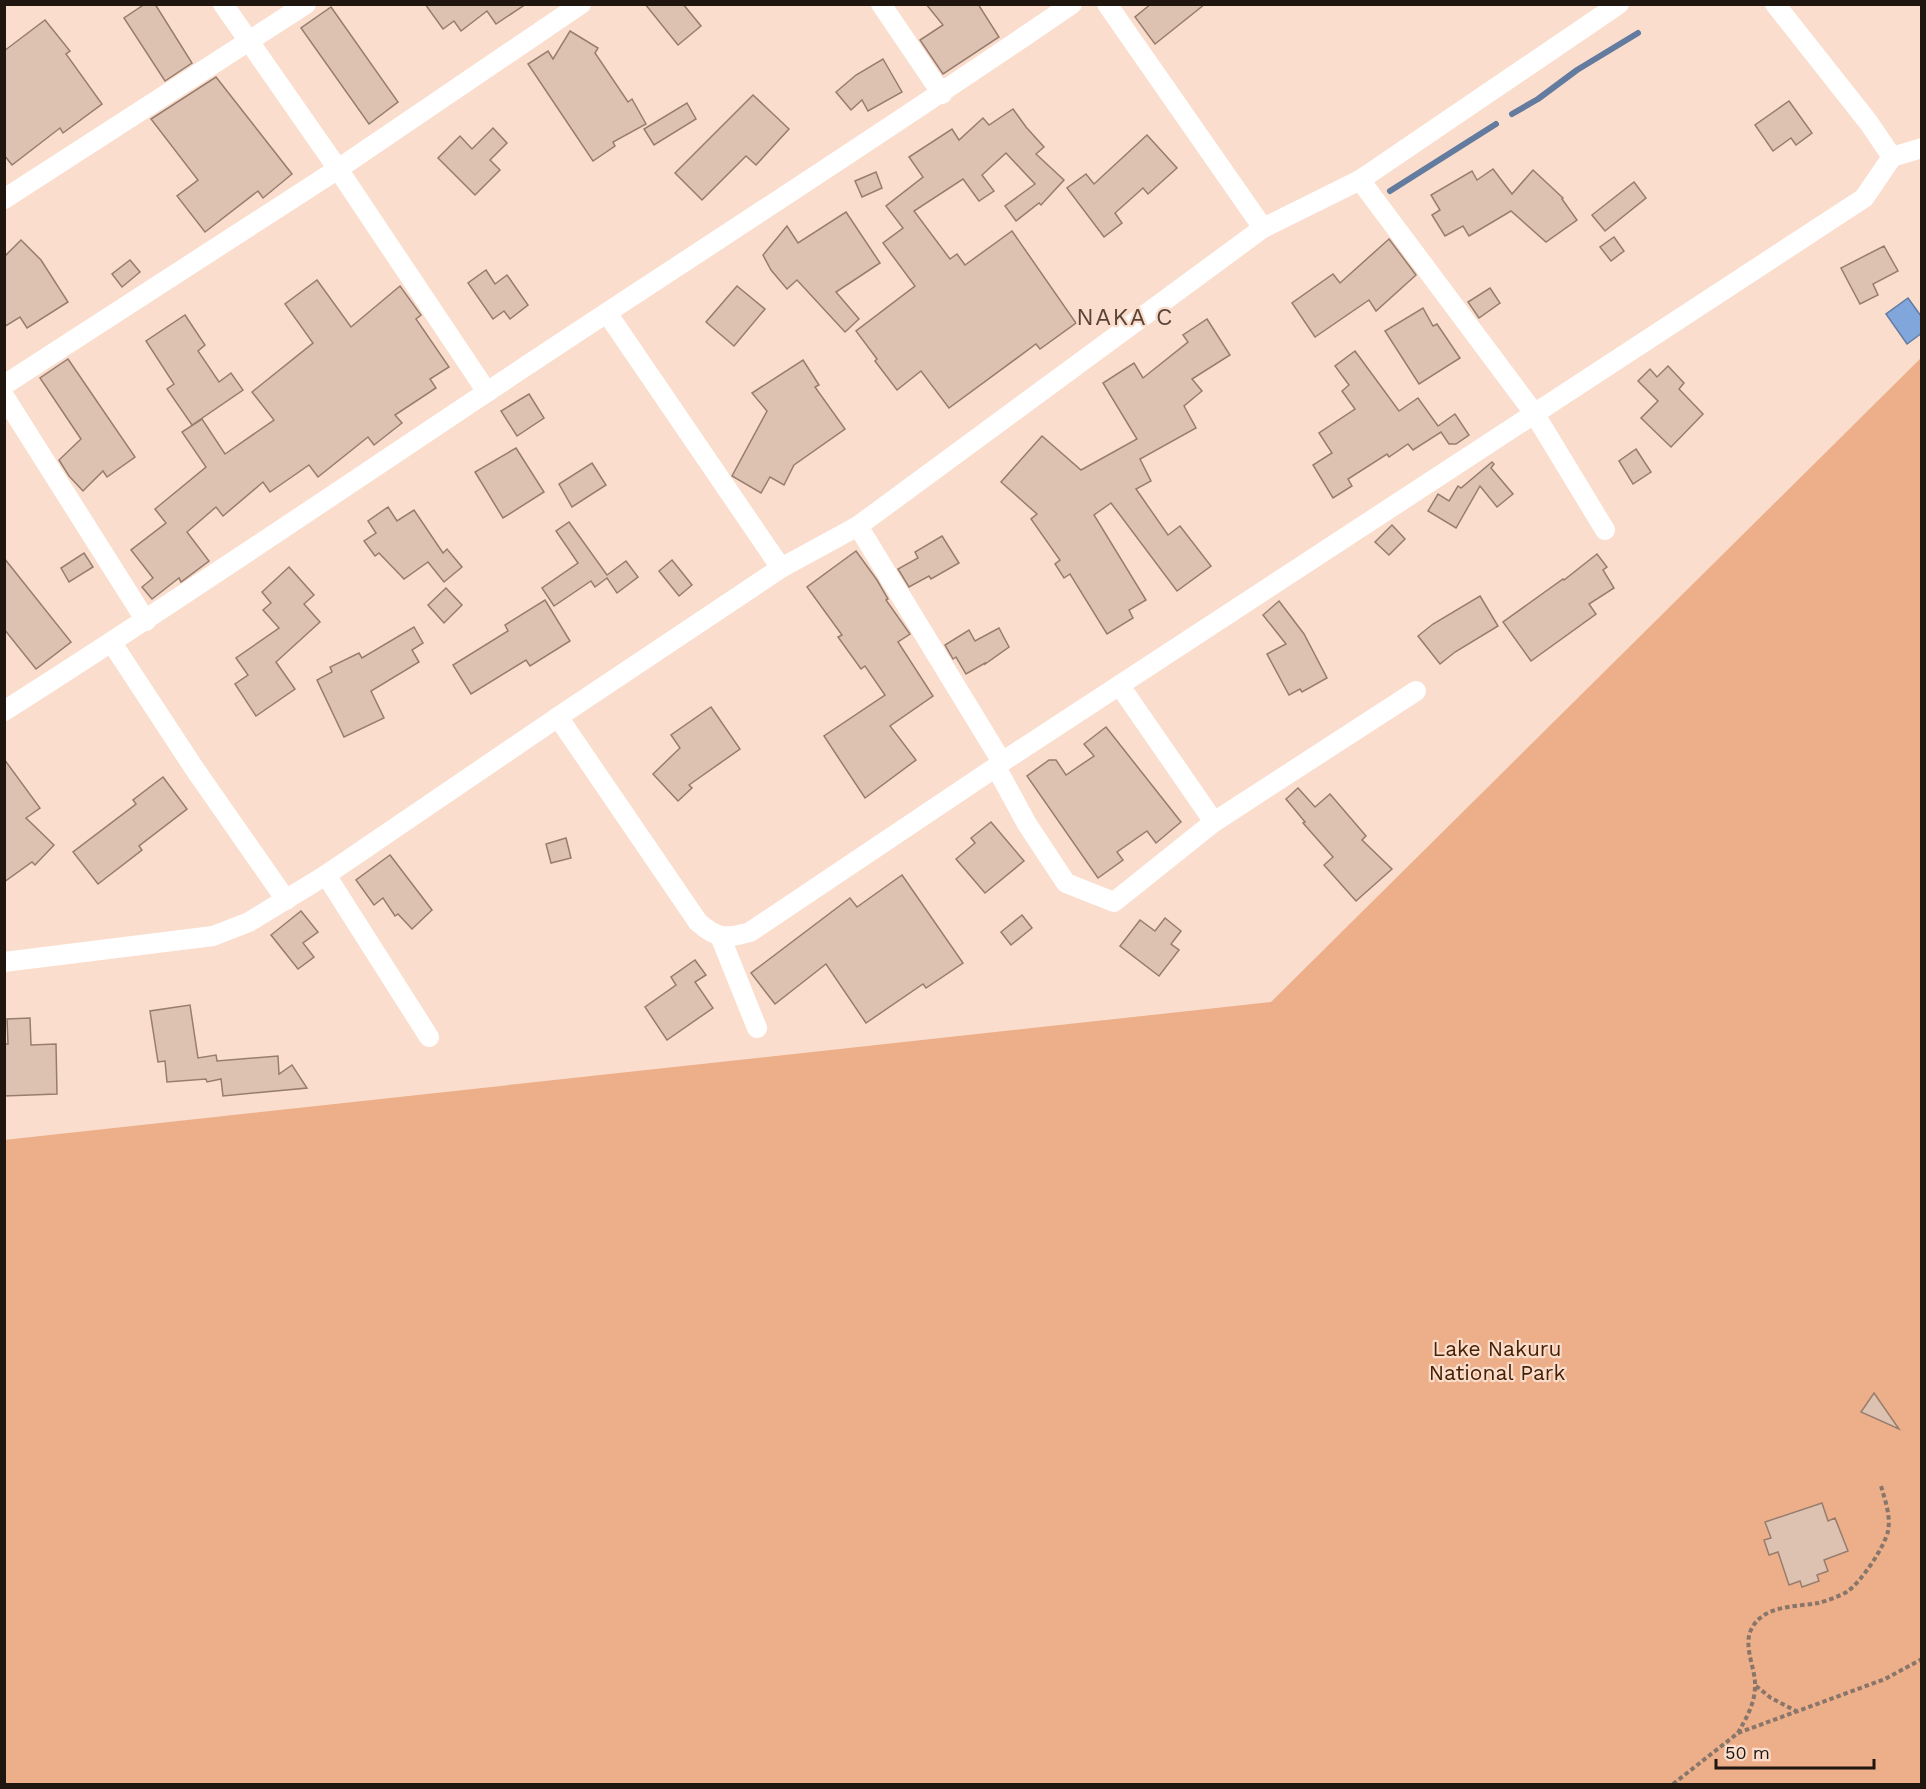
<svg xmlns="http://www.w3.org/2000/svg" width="1926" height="1789" viewBox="0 0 1926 1789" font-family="'Work Sans',sans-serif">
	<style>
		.green { fill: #ecaf89 }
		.water { fill: #80a6dc; stroke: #637b9f; stroke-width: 1.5 }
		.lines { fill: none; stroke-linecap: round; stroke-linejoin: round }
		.stream { stroke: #637b9f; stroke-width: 6 }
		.building { fill: #dec2b1; stroke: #977d6e; stroke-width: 1.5 }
		.path { stroke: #89766b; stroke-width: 4; stroke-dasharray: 4.5 3; stroke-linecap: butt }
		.street { stroke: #fff; stroke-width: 20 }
		.labels { text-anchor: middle; stroke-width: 4.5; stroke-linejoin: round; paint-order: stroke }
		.park-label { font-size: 21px; fill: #482103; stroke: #faddcc }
		.quarter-label { font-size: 24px; letter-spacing: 1.5px; fill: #5b4436; stroke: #faddcc }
	</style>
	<rect width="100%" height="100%" fill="#faddcc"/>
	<polygon class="green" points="1921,358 1921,1784 5,1784 4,1140 1271,1002"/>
	<polygon class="water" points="1908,298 1921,316 1922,333 1907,344 1886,314"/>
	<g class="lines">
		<g class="stream">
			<polyline points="1512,114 1538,99 1577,70 1638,33"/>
			<polyline points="1390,191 1496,124"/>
		</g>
	</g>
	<g class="building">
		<polygon points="145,4 155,4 192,63 165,81 124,18"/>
		<polygon points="425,4 526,4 496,24 487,11 461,31 454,21 443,29"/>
		<polygon points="645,4 683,4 701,26 678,45"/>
		<polygon points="926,4 978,4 999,37 943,74 920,40 943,25"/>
		<polygon points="1151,4 1205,4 1155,44 1135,17"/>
		<polygon points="331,7 398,102 369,124 301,28"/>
		<polygon points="45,20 70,51 66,54 102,104 63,133 60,128 12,165 4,155 4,51"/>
		<polygon points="570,31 598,48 595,53 628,102 632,99 646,124 613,142 615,146 593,161 528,64 548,51 553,59"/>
		<polygon points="883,59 902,92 868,111 862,100 851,110 836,92 856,75"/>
		<polygon points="216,77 292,174 263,198 258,191 205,232 177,196 198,180 151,119"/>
		<polygon points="753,95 789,129 756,165 746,156 702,200 675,173"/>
		<polygon points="1789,101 1812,133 1796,145 1791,138 1773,151 1755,125"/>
		<polygon points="687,103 696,119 654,145 644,129"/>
		<polygon points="1013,109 1026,127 1044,147 1036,154 1064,180 1041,205 1039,203 1016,221 1005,206 1035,184 1006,153 982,175 994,191 979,201 963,179 914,211 950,259 957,254 965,265 1012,231 1076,323 1040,349 1036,344 949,408 921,371 897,390 875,361 877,359 856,331 915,286 883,243 903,228 886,206 923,177 909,157 952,129 959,140 983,118 989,125"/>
		<polygon points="493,128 507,143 490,160 500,170 475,195 438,158 460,136 472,149"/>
		<polygon points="1147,135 1177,168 1148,194 1143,188 1115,213 1122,223 1104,237 1067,188 1086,174 1094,184"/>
		<polygon points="1493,169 1512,194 1533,170 1563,198 1562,199 1577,220 1546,242 1511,211 1469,236 1463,226 1445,236 1432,215 1440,210 1431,195 1472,171 1477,180"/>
		<polygon points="876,172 882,188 862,197 855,181"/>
		<polygon points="1634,182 1646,198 1605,231 1592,215"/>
		<polygon points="846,212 880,263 836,292 859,319 845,332 797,280 787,289 771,270 763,255 787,226 798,243"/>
		<polygon points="1614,237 1624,251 1611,261 1600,247"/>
		<polygon points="1389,239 1416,275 1376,311 1369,300 1315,337 1292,303 1333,274 1340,283"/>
		<polygon points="21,240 41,260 68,302 27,328 20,317 4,327 4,257"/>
		<polygon points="1884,246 1898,271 1873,284 1878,295 1860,304 1841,268"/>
		<polygon points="130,260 140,272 122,287 112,274"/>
		<polygon points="486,270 495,284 507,275 528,305 510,319 504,311 493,319 468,283"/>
		<polygon points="317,280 351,327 400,286 421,315 416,319 449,367 430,379 436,388 395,415 402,423 374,445 368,437 318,477 309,465 270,492 263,482 223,516 216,507 187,532 209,561 181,582 179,578 152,599 142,587 153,578 131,550 166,523 155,509 206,467 182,432 202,419 225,454 274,420 252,392 313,343 285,304"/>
		<polygon points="737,286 765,309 734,346 706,322"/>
		<polygon points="1490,288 1500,303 1479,318 1468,302"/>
		<polygon points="1423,308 1433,326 1437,324 1460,358 1419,384 1385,331"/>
		<polygon points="185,315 205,345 198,351 219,382 231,373 243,390 192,425 167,389 174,384 146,341"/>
		<polygon points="1207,319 1230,355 1192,379 1202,391 1184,406 1196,428 1140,459 1151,481 1136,489 1168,535 1180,526 1211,566 1177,591 1111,503 1094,515 1146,600 1129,610 1133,618 1107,634 1070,574 1064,578 1055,564 1060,560 1031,519 1037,514 1001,482 1042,436 1081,470 1137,439 1103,383 1134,363 1143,378 1188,342 1183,335"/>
		<polygon points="1355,351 1399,411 1418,398 1438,426 1455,414 1469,435 1456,444 1449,444 1441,432 1413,450 1408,444 1389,457 1387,454 1348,479 1352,486 1333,498 1313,465 1332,453 1319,433 1355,409 1342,391 1349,385 1335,366"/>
		<polygon points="68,359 135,457 107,477 103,471 83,491 69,476 59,460 81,439 40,378"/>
		<polygon points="803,360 819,385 815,387 845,429 794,465 784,485 770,477 761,493 732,476 767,411 752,393"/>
		<polygon points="1668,366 1684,383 1679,389 1703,414 1671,447 1641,418 1658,401 1638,381 1650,369 1657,377"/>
		<polygon points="529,394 544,418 517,436 501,411"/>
		<polygon points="516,448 544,492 503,518 475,472"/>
		<polygon points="1636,449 1651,472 1633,484 1619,461"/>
		<polygon points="1492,462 1494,464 1491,468 1513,494 1497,507 1480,486 1456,528 1428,511 1438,494 1449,501 1458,486 1461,488"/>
		<polygon points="592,463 606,485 572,507 559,484"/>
		<polygon points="388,507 397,521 414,510 443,553 447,549 462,567 444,582 428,562 404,579 379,553 375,556 364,541 376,533 368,521"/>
		<polygon points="569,522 607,575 626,561 638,577 617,593 607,578 595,587 591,581 554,606 542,588 578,563 556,531"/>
		<polygon points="1392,525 1405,539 1389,555 1375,542"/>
		<polygon points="942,536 959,563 931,579 929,576 909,587 898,569 918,558 915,552"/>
		<polygon points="856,551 877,580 888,599 886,600 910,634 898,642 933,696 890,726 916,760 865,798 824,736 885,695 865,666 861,669 838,637 842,635 807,587"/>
		<polygon points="84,553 93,567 69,582 61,568"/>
		<polygon points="1597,554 1607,567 1603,570 1614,588 1589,604 1596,614 1531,661 1503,622 1563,579 1564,580"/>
		<polygon points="4,558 71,642 36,669 4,629"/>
		<polygon points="672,560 692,585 679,596 659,571"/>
		<polygon points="289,567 314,595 304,604 320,622 276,662 295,689 256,716 235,684 248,675 236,658 279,628 263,610 271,603 262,592"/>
		<polygon points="446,588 462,605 444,623 428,605"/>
		<polygon points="1480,596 1498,626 1455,652 1440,664 1418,636 1433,624"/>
		<polygon points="545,600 570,641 530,666 526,660 471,694 453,665 508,631 505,625"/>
		<polygon points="1279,601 1304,634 1327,678 1302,692 1300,689 1289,695 1267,654 1286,644 1263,615"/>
		<polygon points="414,627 423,643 412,650 419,662 371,691 384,718 344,737 317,680 332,672 330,667 359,653 362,658"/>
		<polygon points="999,628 1009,647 985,664 985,663 966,674 956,657 953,659 945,645 969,630 975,641"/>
		<polygon points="711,707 740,749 689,785 692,788 678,801 653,774 680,748 671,735"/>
		<polygon points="1106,727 1181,822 1156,843 1147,831 1117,852 1123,860 1098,878 1027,776 1049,760 1056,760 1066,775 1094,756 1084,744"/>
		<polygon points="4,759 40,808 26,818 54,845 35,865 32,862 4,882"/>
		<polygon points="163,777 187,809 139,846 142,850 98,884 73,852 136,804 133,800"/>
		<polygon points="1298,788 1315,807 1330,794 1366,836 1362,840 1392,869 1356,901 1324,865 1333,857 1303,823 1305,822 1286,799"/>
		<polygon points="991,822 1024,861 985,893 956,859 975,843 971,838"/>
		<polygon points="566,838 571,858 551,863 546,844"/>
		<polygon points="390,855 432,910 412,929 398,914 395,916 383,898 374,905 356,880"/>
		<polygon points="902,875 963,963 926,988 923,984 866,1023 826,964 775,1004 751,973 850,898 857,907"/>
		<polygon points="301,911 318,932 303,943 314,957 298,969 271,935"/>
		<polygon points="1022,915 1032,928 1011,945 1001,932"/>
		<polygon points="1165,918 1181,931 1171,944 1179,950 1159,976 1120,946 1140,920 1155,931"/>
		<polygon points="695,960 706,975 695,982 713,1008 667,1040 645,1007 676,985 671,977"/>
		<polygon points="190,1005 198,1058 216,1055 217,1061 278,1056 279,1074 292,1065 307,1088 223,1096 221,1079 207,1082 206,1079 167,1082 165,1061 158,1062 150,1011"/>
		<polygon points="30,1018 31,1045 56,1044 57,1094 4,1096 4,1044 8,1044 7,1019"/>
		<polygon points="1874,1393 1899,1429 1861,1412"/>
		<polygon points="1822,1503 1828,1521 1835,1518 1848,1551 1824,1560 1828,1571 1817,1575 1819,1581 1802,1587 1800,1581 1789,1585 1778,1552 1769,1555 1764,1540 1771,1538 1765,1522"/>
	</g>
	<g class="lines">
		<g class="path">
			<polyline points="1756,1686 1771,1698 1796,1711"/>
			<path d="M1738,1733C1746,1718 1755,1704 1755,1686C1756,1669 1742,1645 1752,1628C1764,1605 1796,1607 1818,1603C1826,1601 1841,1596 1848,1591C1861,1582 1885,1546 1888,1531C1891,1516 1885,1500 1881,1486"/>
			<polyline points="1673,1784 1738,1733 1885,1679 1922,1659"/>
		</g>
		<g class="street">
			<polyline points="223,4 338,169 487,392"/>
			<polyline points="881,4 942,94"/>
			<polyline points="1107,4 1263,228"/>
			<polyline points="1892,157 1922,148"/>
			<polyline points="1360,180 1619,4"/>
			<polyline points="4,199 306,4"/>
			<polyline points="607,313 781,568"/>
			<polyline points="4,385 338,169 581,4"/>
			<polyline points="4,396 146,621"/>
			<polyline points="858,526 1002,762"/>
			<polyline points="112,643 194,768 286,900"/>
			<polyline points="1120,686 1214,822"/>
			<path d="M4,711C178,601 348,484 520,370C704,248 890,129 1072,4"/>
			<path d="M558,717L698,922C717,939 726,939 750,932L996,767L1002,762L1864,198L1892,157L1869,123L1775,4"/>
			<polyline points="996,767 1027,824 1066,883 1114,902 1214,822 1416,691"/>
			<polyline points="326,875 429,1037"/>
			<polyline points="720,936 757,1028"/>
			<polyline points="4,962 213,936 249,922 326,875 558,717 781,568 858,526 1263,228 1360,180 1534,413 1605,530"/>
		</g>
	</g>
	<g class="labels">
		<g class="park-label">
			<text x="1497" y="1356">Lake Nakuru<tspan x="1497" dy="24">National Park</tspan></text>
		</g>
		<g class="quarter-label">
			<text x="1125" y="325">NAKA C</text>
		</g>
	</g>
	<rect width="1926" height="1789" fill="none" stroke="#201610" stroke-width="12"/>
	<path d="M1716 1759v9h158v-9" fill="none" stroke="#201610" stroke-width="3"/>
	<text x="1725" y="1759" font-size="18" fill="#201610" stroke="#faddcc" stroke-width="4.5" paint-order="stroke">50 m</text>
</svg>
